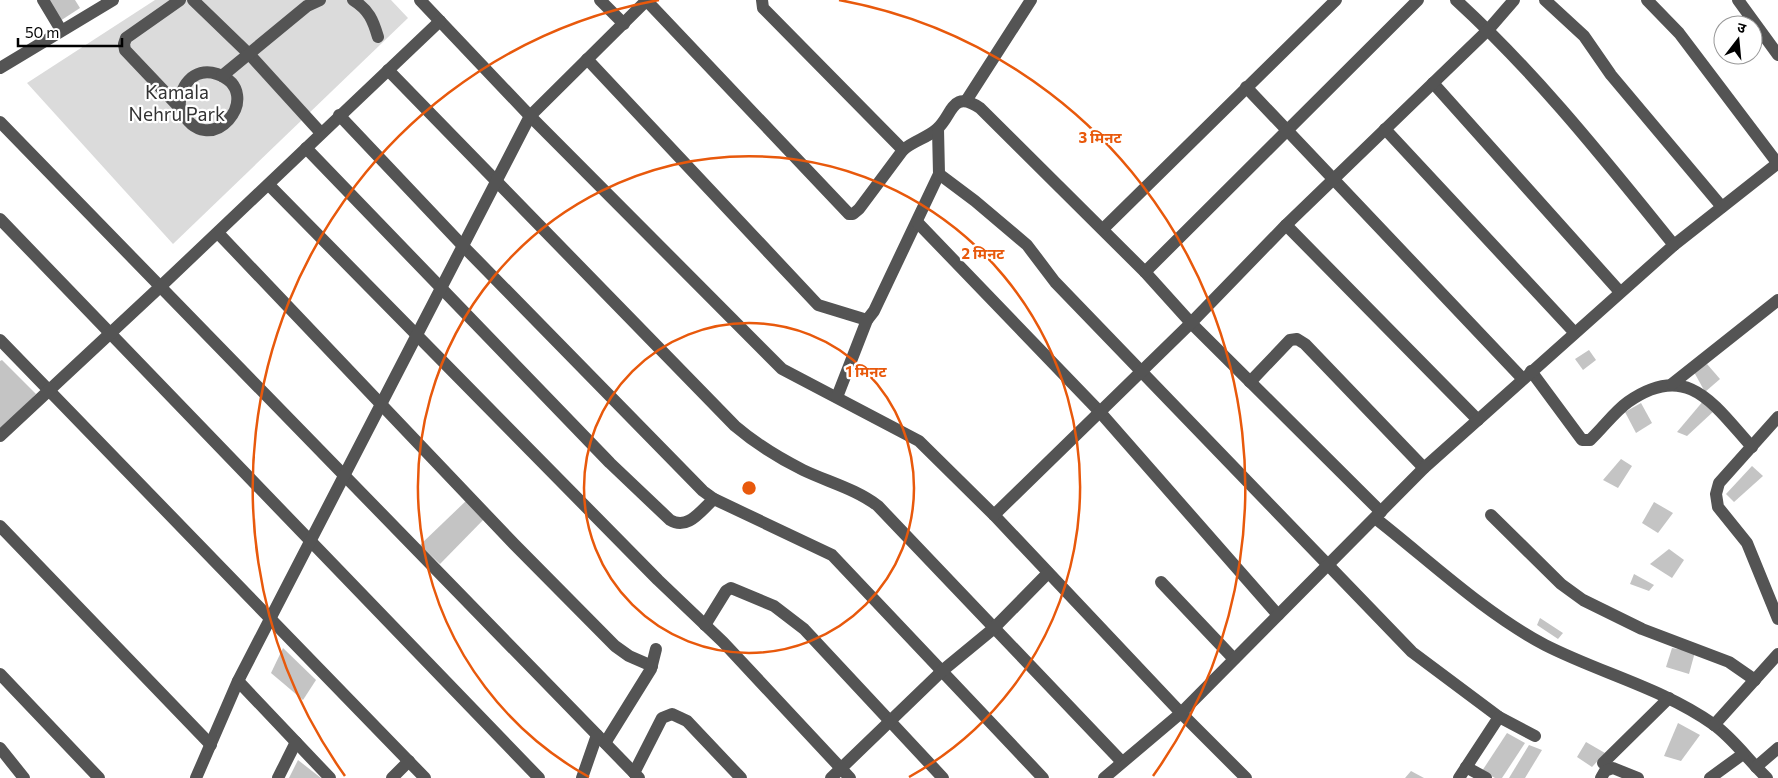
<svg xmlns="http://www.w3.org/2000/svg" width="1778" height="778" viewBox="0 0 1778 778" font-family="Commissioner,'Noto Sans Devanagari',sans-serif">
	<style>
		.green { fill: #dbdbdb }
		.building { fill: #c4c4c4 }
		.lines { fill: none; stroke-linecap: round; stroke-linejoin: round }
		.minor { stroke: #545454; stroke-width: 12 }
		.ring { fill: none; stroke: #e8590c; stroke-width: 2.5 }
		.labels { text-anchor: middle; stroke-width: 4.5; stroke-linejoin: round; paint-order: stroke }
		.park-label { font-size: 19px; fill: #323232; stroke: #fff }
		.centre { fill: #e8590c; stroke: #fff; stroke-width: 2.5 }
		.ring-label { font-size: 15px; text-anchor: middle; font-weight: bold; fill: #e8590c; stroke: #fff; stroke-width: 4.5; stroke-linejoin: round; paint-order: stroke }
	</style>
	<rect width="100%" height="100%" fill="#fff"/>
	<polygon class="green" points="155,0 391,0 408,18 173,244 27,83"/>
	<g class="building">
		<polygon points="46,0 75,0 80,8 60,21"/>
		<polygon points="1589,350 1596,360 1583,370 1575,359"/>
		<polygon points="2,360 36,394 0,430 0,361"/>
		<polygon points="1707,364 1720,379 1705,392 1694,372"/>
		<polygon points="1704,400 1715,410 1687,436 1677,432"/>
		<polygon points="1641,403 1652,423 1636,433 1625,412"/>
		<polygon points="1621,459 1632,466 1618,488 1603,480"/>
		<polygon points="1752,466 1763,476 1734,502 1726,494"/>
		<polygon points="468,499 487,516 440,564 420,545"/>
		<polygon points="1654,502 1673,513 1658,533 1642,523"/>
		<polygon points="1669,549 1684,560 1672,578 1650,564"/>
		<polygon points="1634,574 1654,585 1649,591 1630,584"/>
		<polygon points="1540,618 1563,633 1558,639 1537,625"/>
		<polygon points="283,648 316,680 303,700 271,673"/>
		<polygon points="1672,648 1695,652 1689,674 1666,667"/>
		<polygon points="1678,723 1700,735 1681,761 1664,756"/>
		<polygon points="1507,733 1525,743 1502,778 1495,778 1482,771"/>
		<polygon points="1586,742 1605,753 1592,767 1577,757"/>
		<polygon points="1529,745 1542,750 1525,778 1509,778"/>
		<polygon points="298,760 321,778 289,778"/>
		<polygon points="1411,771 1424,778 1405,778"/>
	</g>
	<g class="lines">
		<g class="minor">
			<polyline points="43,0 61,30"/>
			<path d="M180,0L126,38L124,44L125,50L180,108C208,167 269,92 217,74C193,66 178,88 180,108"/>
			<polyline points="193,0 250,55 321,133"/>
			<path d="M353,0C369,10 373,20 378,37"/>
			<polyline points="420,0 530,116 782,369 919,441 994,515 1181,713 1246,778"/>
			<polyline points="600,0 624,24"/>
			<polyline points="762,0 763,8 903,150"/>
			<path d="M1456,0C1537,74 1605,160 1674,245"/>
			<polyline points="1545,0 1584,36 1611,75 1722,207"/>
			<polyline points="1647,0 1679,33 1778,164"/>
			<polyline points="1738,0 1778,55"/>
			<path d="M647,1L849,214H853L859,209L903,150C913,141 927,138 937,129C953,115 951,89 980,108L1145,272L1191,323L1381,512"/>
			<polyline points="587,59 818,305 867,320 874,311 939,174 938,129"/>
			<polyline points="0,68 113,0"/>
			<path d="M388,70L735,426C755,443 779,458 803,470C828,482 856,489 878,506L1122,762"/>
			<polyline points="222,76 307,6 320,0"/>
			<polyline points="1433,83 1620,292"/>
			<polyline points="1246,87 1523,379"/>
			<polyline points="966,101 1031,0"/>
			<polyline points="339,115 463,246 703,491 714,499 832,555 1043,778"/>
			<polyline points="0,122 639,778"/>
			<polyline points="1385,129 1574,332"/>
			<path d="M306,148L610,463L670,520C688,531 701,510 714,499"/>
			<polyline points="939,174 975,201 1027,245 1055,282 1412,652 1499,717 1535,736"/>
			<polyline points="269,185 658,580 723,642 850,778"/>
			<polyline points="0,219 539,778"/>
			<polyline points="917,222 1099,411 1278,615"/>
			<polyline points="1286,225 1478,420"/>
			<polyline points="1103,229 1336,0"/>
			<polyline points="218,233 514,544 615,646 629,656 652,666"/>
			<polyline points="1145,272 1418,0"/>
			<polyline points="0,340 425,778"/>
			<path d="M1531,371L1582,440H1590C1603,428 1614,412 1628,402C1688,360 1714,405 1752,447"/>
			<polyline points="1250,382 1290,340 1297,339 1305,344 1424,468"/>
			<polyline points="1672,384 1778,300"/>
			<polyline points="837,397 867,320"/>
			<polyline points="1778,417 1719,483 1716,494 1718,507 1747,543 1778,619"/>
			<polyline points="0,436 161,286 440,21"/>
			<polyline points="994,515 1191,323 1286,225 1488,30 1514,0"/>
			<polyline points="1491,515 1561,584 1583,600 1642,629 1729,662 1755,680"/>
			<path d="M1375,518C1430,561 1483,612 1545,645C1600,673 1662,688 1713,724C1733,738 1749,761 1767,778"/>
			<polyline points="0,526 211,745"/>
			<polyline points="1161,582 1234,659"/>
			<polyline points="705,625 726,591 731,588 774,606 804,629 943,778"/>
			<polyline points="0,674 99,778"/>
			<polyline points="238,681 330,778"/>
			<polyline points="1714,725 1778,654"/>
			<polyline points="605,743 651,669 656,649"/>
			<polyline points="0,748 24,778"/>
			<polyline points="1603,763 1669,698"/>
			<polyline points="1466,767 1486,778"/>
			<polyline points="1756,767 1778,748"/>
			<polyline points="634,773 662,718 672,714 687,721 741,778"/>
			<polyline points="196,778 238,681 530,116 647,0"/>
			<polyline points="278,778 296,742"/>
			<polyline points="392,778 409,761"/>
			<polyline points="582,778 597,735"/>
			<polyline points="831,778 942,671 993,629 1048,573"/>
			<polyline points="1104,778 1181,713 1424,468 1674,245 1778,163"/>
			<polyline points="1459,778 1499,717"/>
			<polyline points="1601,778 1605,771 1613,768 1638,778"/>
			<polyline points="1710,778 1743,754"/>
		</g>
	</g>
	<g class="ring">
		<circle cx="749" cy="488" r="165"/>
		<path d="M589 777A331 331 0 1 1 909 777"/>
		<path d="M345 776A496 496 0 0 1 659 0M839 0A496 496 0 0 1 1153 776"/>
	</g>
	<g class="labels">
		<g class="park-label">
			<text x="177" y="99">Kamala<tspan x="177" dy="22">Nehru Park</tspan></text>
		</g>
	</g>
	<circle cx="749" cy="488" r="8" class="centre"/>
	<g class="ring-label">
		<text x="1100" y="143">3 मिनट</text>
		<text x="983" y="259">2 मिनट</text>
		<text x="866" y="377">1 मिनट</text>
	</g>
	<g transform="translate(1738 40) rotate(16)"><circle r="24" fill="#ffffff" stroke="#999999"/>
	<path d="M0-4L9 19L0 12L-9 19Z" fill="#000000"/>
	<text y="-8" font-size="14" font-weight="bold" text-anchor="middle" fill="#000000">उ</text>
	</g>
	<path d="M18 38v8h104v-8" fill="none" stroke="#000000" stroke-width="2.5"/>
	<text x="25" y="38" font-size="15" fill="#000000" stroke="#ffffff" stroke-width="4" paint-order="stroke">50 m</text>
</svg>
